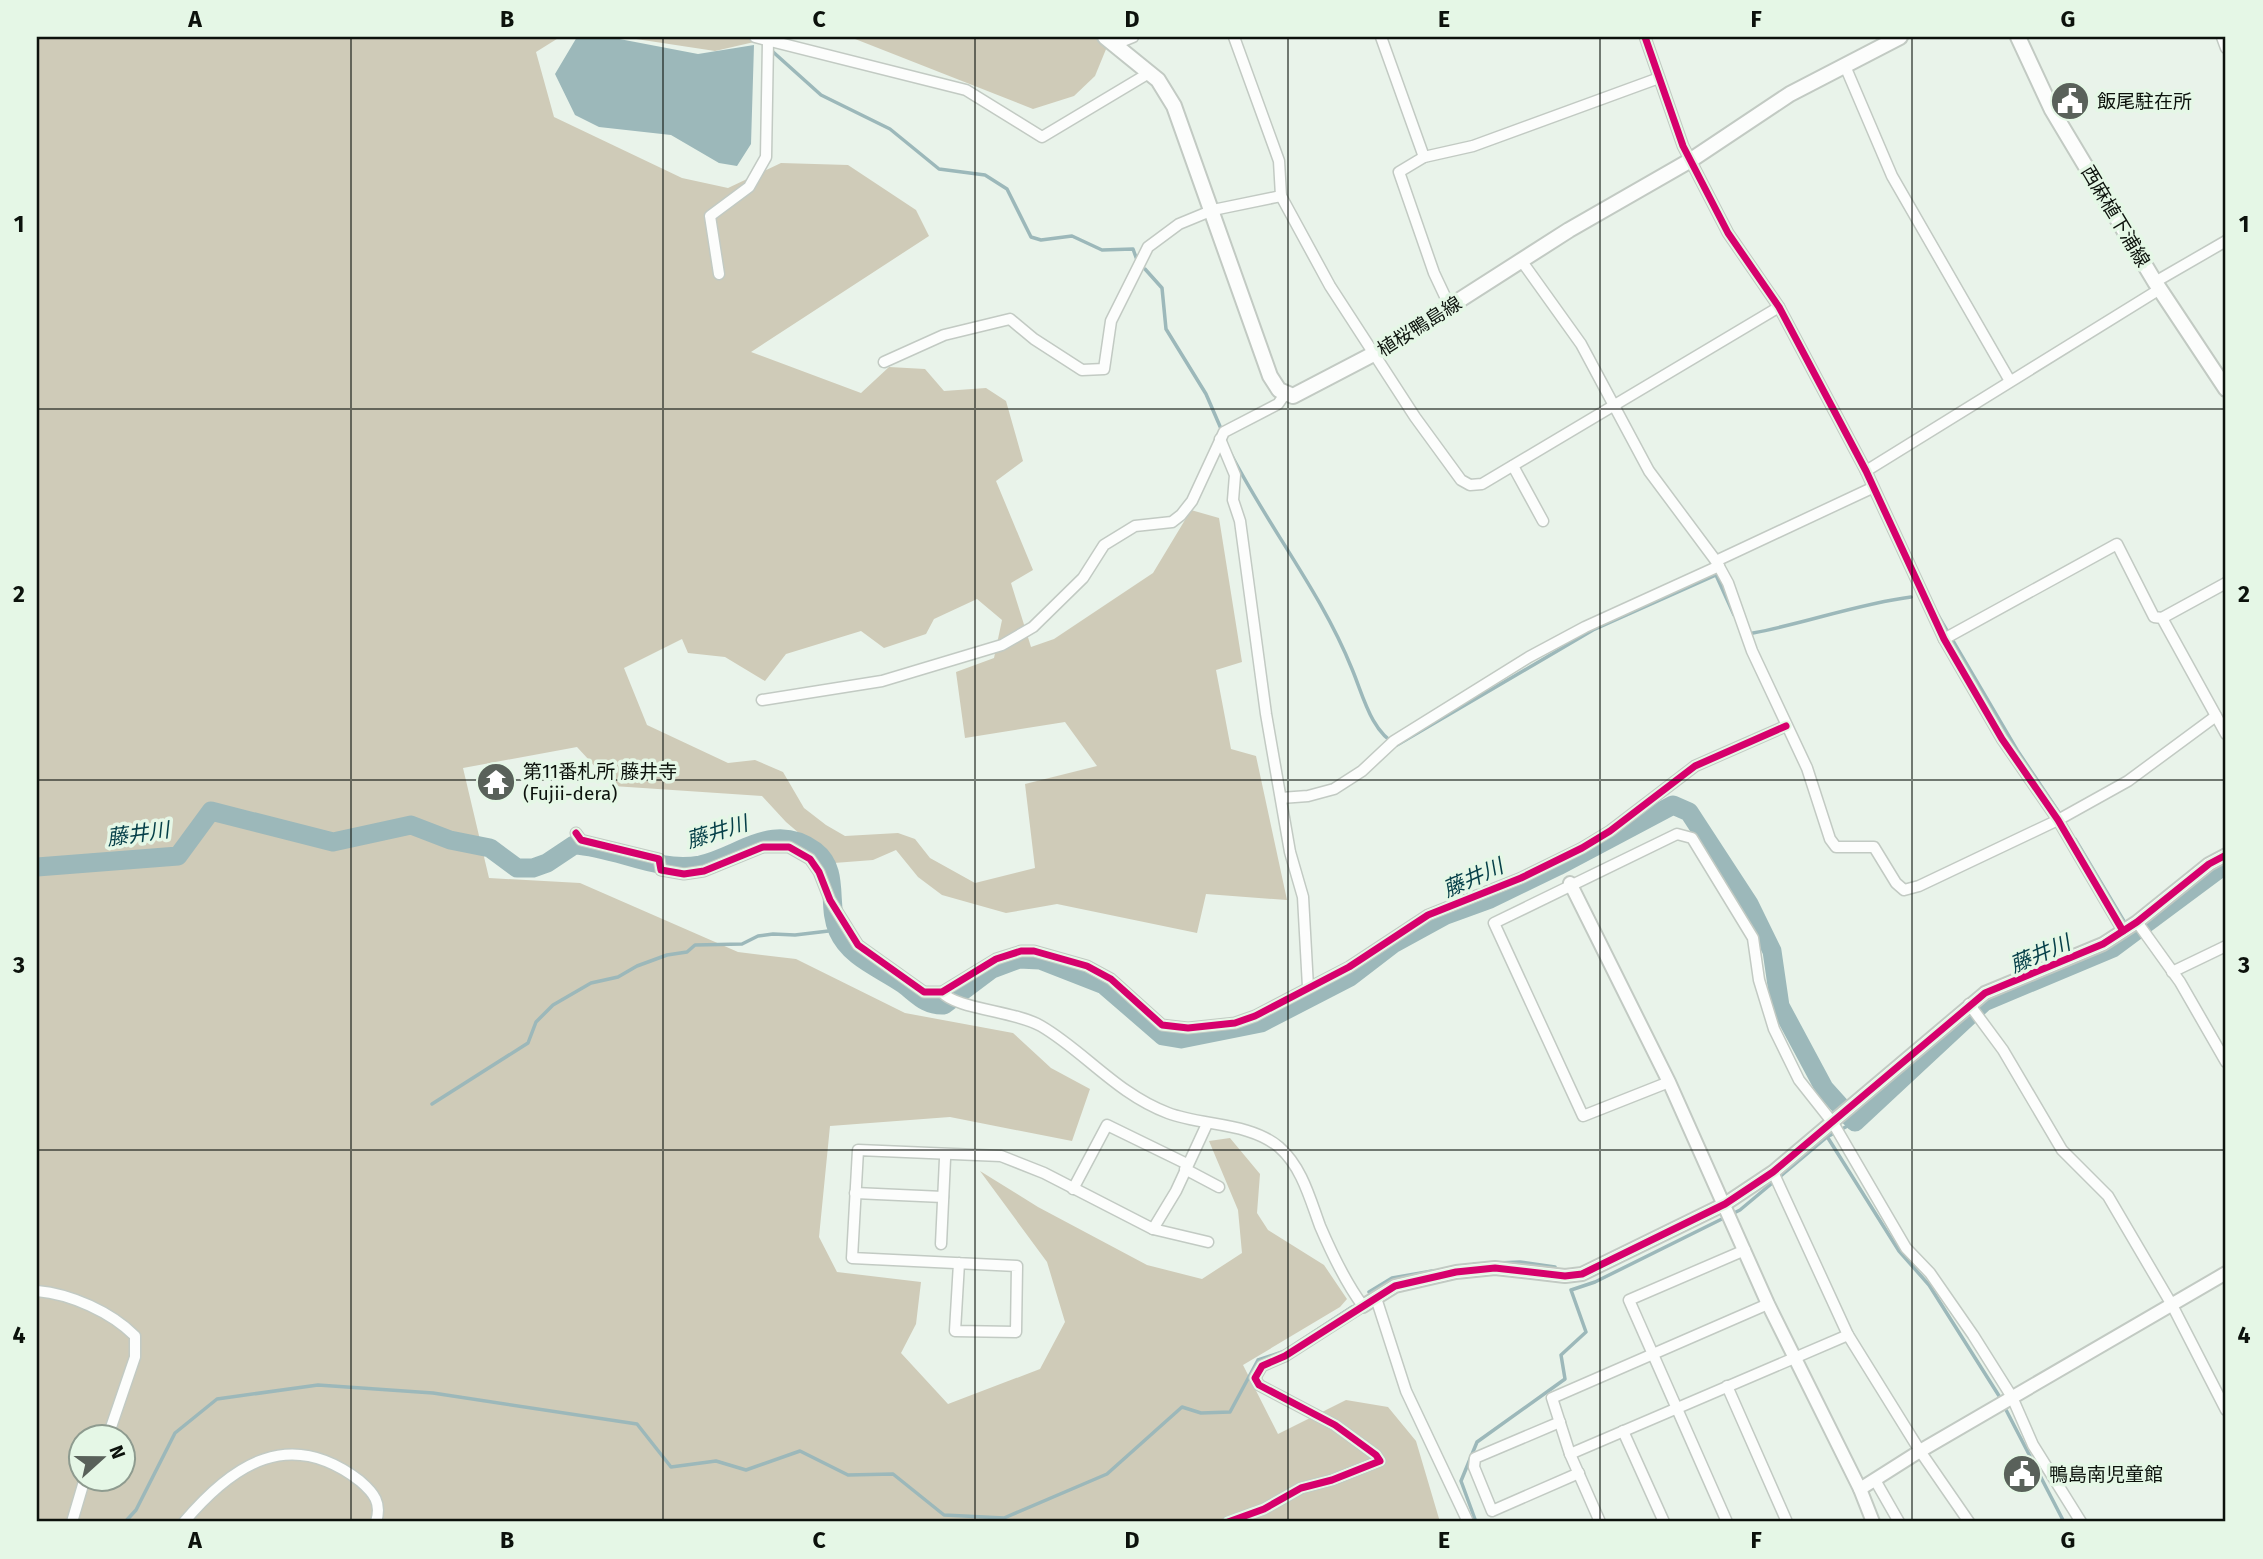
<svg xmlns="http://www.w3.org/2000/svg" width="2263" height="1559" viewBox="0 0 2263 1559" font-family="'Fira Sans','Noto Sans JP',sans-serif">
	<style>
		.forest { fill: #cfcbb8; fill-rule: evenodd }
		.water { fill: #9cb8ba }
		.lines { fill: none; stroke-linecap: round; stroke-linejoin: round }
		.stream { stroke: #9cb8ba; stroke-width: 3.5 }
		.river { stroke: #9cb8ba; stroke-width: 19 }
		.minor-casing { stroke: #c2cac3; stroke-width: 13 }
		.tertiary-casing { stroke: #c2cac3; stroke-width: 16 }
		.secondary-casing { stroke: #c2cac3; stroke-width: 18 }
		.minor { stroke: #fcfdfc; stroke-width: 10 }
		.tertiary { stroke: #fcfdfc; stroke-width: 12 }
		.secondary { stroke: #fcfdfc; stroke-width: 14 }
		.cycleway-casing { stroke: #e5f7e6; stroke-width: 11 }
		.cycleway { stroke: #d6006c; stroke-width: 7 }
		.grid { fill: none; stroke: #0c120c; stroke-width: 2; stroke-opacity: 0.55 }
		.labels { text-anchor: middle; stroke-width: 7; stroke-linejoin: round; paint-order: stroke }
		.poi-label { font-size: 19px; fill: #0c120c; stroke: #e5f7e6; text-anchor: start }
		.street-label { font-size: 19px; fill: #0c120c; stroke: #e5f7e6 }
		.water-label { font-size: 21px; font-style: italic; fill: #053f48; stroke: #e5f7e6 }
		.neatline { fill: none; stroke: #0c120c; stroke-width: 2.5 }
		.grid-label { font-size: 23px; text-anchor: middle; font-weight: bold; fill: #0c120c }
	</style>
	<rect width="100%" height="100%" fill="#e9f3ea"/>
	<g class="forest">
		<path d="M37,37H560L536,52L554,117L682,178L728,188L781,163L848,165L916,210L929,236L751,352L861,393L889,367L925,369L944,391L986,388L1006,401L1023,461L996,481L1033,570L1011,583L1031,647L1054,639L1153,573L1191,510L1219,518L1242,662L1216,670L1231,749L1256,756L1287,900L1206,894L1197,933L1057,904L1006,913L942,895L918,877L896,850L873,860L834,863L786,822L762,796L613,786L577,747L463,768L489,878L580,883L738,952L796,959L905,1013L1013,1033L1051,1068L1090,1089L1072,1141L950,1117L830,1126L819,1237L837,1272L921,1282L916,1324L901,1353L948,1404L1040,1369L1065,1322L1047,1262L980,1171L1038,1207L1147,1265L1202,1279L1242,1253L1238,1210L1209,1141L1230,1138L1260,1174L1257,1213L1268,1230L1324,1265L1347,1299L1340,1307L1243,1365L1278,1434L1346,1400L1388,1407L1416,1441L1440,1522H37ZM977,599L1002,620L994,658L956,672L965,738L1065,722L1097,766L1025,784L1035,868L975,883L930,858L915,839L898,833L845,836L826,825L804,808L783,772L755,760L728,763L647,725L624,668L682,639L688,653L725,657L765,681L786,654L861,631L884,648L926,634L934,619ZM80,1436H122V1478H80Z"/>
		<polygon points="623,37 776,37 715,51"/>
		<polygon points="850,37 1111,37 1095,76 1074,96 1033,109"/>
	</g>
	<polygon class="water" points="577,37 609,37 698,54 754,45 751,144 737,166 719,163 671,135 599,127 575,115 555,74"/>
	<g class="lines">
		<g class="stream">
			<polyline points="772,51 821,95 890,129 939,169 985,175 1007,189 1031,237 1041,240 1072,236 1102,250 1133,249 1137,260"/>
			<polyline points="1145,269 1162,288 1166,329 1206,394 1222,431"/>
			<path d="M1231,454C1269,528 1321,592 1352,669C1363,695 1371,732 1397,745L1593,630L1716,575L1734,615"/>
			<polyline points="1936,612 2017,750 2062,817"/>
			<path d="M1753,633C1807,623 1857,604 1911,597"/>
			<polyline points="2075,839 2125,923"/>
			<polyline points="432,1104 528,1043 536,1022 553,1005 591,983 618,977 637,966 667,955 687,952 695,945 742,944 758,936 773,934 795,935 837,930"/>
			<polyline points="1828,1138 1899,1251 1929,1285 2001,1399"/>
			<polyline points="1474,1264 1520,1262 1555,1267"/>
			<polyline points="1369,1292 1392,1278 1432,1271"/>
			<polyline points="1294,1345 1352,1307"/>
			<polyline points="2004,1406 2064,1522"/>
			<polyline points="125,1522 136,1510 175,1433 217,1399 318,1385 433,1393 637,1424 671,1467 716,1461 746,1470 800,1451 848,1475 893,1474 944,1515 1004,1518 1107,1474 1182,1407 1201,1413 1230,1412 1258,1360 1285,1351"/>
			<polyline points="1476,1522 1461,1481 1477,1442 1565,1379 1561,1355 1586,1332 1571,1290 1595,1282 1740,1210 1827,1137 1855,1122"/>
		</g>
		<g class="river">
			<path d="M37,867L178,856L211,811L333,842L411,825L450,840L490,848L517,868H533L547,863L574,845C617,847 656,873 700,865C739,857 773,820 815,851C841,871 826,905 838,931C850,958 880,968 903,984C917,994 925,1006 944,1005L992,969L1019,959L1040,960L1104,985L1163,1036L1181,1039L1261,1023L1350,977L1393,944L1446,915L1490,899L1558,866L1673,805L1689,812L1749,904L1772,951L1780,1006L1824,1088L1842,1108"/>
			<polyline points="1850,1117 1855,1122 1984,1002 2113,948 2226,864"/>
		</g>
		<g class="minor-casing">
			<g id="minor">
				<polyline points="755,37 966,90 1042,137 1149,73"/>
				<polyline points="1234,37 1279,161 1281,196 1330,286 1415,417 1461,480 1470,485 1482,484 1779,307"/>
				<polyline points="1381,37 1424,157 1399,172 1434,273 1450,307"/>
				<polyline points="1645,37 1683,146 1728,233 1779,307 1866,471 1944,639 2002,739 2058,820 2123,931"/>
				<polyline points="2222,37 2226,48"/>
				<polyline points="1116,44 1133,37"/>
				<polyline points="1845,66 1892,176 2010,381"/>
				<polyline points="1424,157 1473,146 1659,78"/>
				<polyline points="1523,263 1581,344 1649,471 1716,561 1728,583 1752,651 1807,768 1830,839 1836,847 1874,847 1896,883 1904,890 1919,886 2058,820 2128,781 2216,716"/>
				<polyline points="719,274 710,216 749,187 766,157 768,41"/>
				<polyline points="2155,282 2226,241"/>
				<polyline points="884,362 944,335 1010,319 1034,339 1082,370 1104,369 1111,321 1148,247 1179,224 1213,210 1281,196"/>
				<polyline points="1220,439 1235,475 1233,500 1240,521 1266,714 1290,852 1303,897 1308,987"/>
				<polyline points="1513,466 1543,521"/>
				<polyline points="1866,471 2160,289"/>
				<polyline points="1716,561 1872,488"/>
				<polyline points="2162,618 2226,583"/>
				<polyline points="1944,639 2117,544 2154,617 2162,618 2226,734"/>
				<polyline points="762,700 882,681 1002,645 1033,627 1083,578 1104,545 1135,526 1172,522 1181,515 1192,501 1224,432 1278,404 1285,394"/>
				<polyline points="1281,798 1308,796 1334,789 1362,771 1394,741 1529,657 1585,627 1719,566"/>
				<polyline points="576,833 581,840 659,859 661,870 684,874 704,871 763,847 789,847 810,859 819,872 830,900 858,945 924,992 942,992 996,959 1021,951 1034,951 1087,966 1111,979 1162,1025 1188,1028 1235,1023 1255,1016 1349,967 1428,915 1521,878 1582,848 1610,831 1695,766 1786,726"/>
				<polyline points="2137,922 2180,982 2226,1062"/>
				<polyline points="2172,972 2226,946"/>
				<path d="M942,992C955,1009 1016,1011 1041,1026C1084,1051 1117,1094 1168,1113C1202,1126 1249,1122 1279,1147C1302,1167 1310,1199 1320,1226C1332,1254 1345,1282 1363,1306L1285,1356L1262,1366L1255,1378L1259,1385L1335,1425L1376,1455L1380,1461L1332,1480L1301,1488L1264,1509L1228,1522"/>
				<polyline points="1969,1004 2003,1050 2062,1150 2108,1196 2172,1305 2226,1410"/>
				<polyline points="1669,1082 1583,1116 1494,923 1677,834 1692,838 1753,938 1759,980 1774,1029 1799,1080 1833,1123 1906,1248 1930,1273 1973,1335 2012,1397 2033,1445 2081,1522"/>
				<polyline points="1185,1169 1219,1187"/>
				<polyline points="1773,1172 1848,1335 1920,1451 1969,1522"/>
				<polyline points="1073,1189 1107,1125 1187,1164"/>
				<polyline points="855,1193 943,1197"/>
				<polyline points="1153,1229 1176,1191 1207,1124"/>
				<polyline points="941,1244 945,1159"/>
				<polyline points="959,1263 955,1331 1016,1332 1017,1266 852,1258 858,1150 1001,1156 1044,1173 1153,1229 1208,1242"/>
				<path d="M37,1291C71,1294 111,1312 135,1336V1357L108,1436"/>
				<polyline points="1376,1298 1406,1391 1468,1522"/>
				<polyline points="1727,1386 1787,1522"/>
				<polyline points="1560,1422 1475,1458 1474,1467 1492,1511 1579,1473"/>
				<polyline points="1623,1431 1664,1522"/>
				<polyline points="1570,1454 1848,1335"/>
				<polyline points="1875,1480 1899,1522"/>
				<polyline points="72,1522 85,1478"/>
				<path d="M184,1522C234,1463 290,1427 360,1481C374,1493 382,1503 376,1522"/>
				<polyline points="1600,1522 1570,1454 1552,1398 1768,1304"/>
				<polyline points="1727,1522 1629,1300 1745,1250"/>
			</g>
		</g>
		<g class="tertiary-casing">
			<g id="tertiary">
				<polyline points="1570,883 1669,1082 1768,1304 1860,1489 1873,1522"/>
				<polyline points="1363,1306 1395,1286 1456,1272 1495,1268 1565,1276 1582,1274 1725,1204 1773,1172 1985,993 2103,944 2137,922 2209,864 2226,855"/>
				<polyline points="1860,1489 1920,1451 2226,1273"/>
			</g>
		</g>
		<g class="secondary-casing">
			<g id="secondary">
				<polyline points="1105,37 1158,80 1174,106 1270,376 1279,390 1293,396 1383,349 1569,230 1691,160 1790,94 1900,37"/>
				<polyline points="2018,37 2052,110 2155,282 2226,389"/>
			</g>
		</g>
		<use href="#minor" class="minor"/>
		<use href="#tertiary" class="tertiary"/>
		<use href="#secondary" class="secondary"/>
		<g class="cycleway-casing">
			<g id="cycleway">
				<polyline points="1645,37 1683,146 1728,233 1779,307 1866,471 1944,639 2002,739 2058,820 2123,931"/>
				<polyline points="576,833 581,840 659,859 661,870 684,874 704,871 763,847 789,847 810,859 819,872 830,900 858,945 924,992 942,992 996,959 1021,951 1034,951 1087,966 1111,979 1162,1025 1188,1028 1235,1023 1255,1016 1349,967 1428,915 1521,878 1582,848 1610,831 1695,766 1786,726"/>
				<polyline points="1228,1522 1264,1509 1301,1488 1332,1480 1380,1461 1376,1455 1335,1425 1259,1385 1255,1378 1262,1366 1285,1356 1395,1286 1456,1272 1495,1268 1565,1276 1582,1274 1725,1204 1773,1172 1985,993 2103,944 2137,922 2209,864 2226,855"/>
			</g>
		</g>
		<use href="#cycleway" class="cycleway"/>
	</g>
	<path class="grid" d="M351,37V1522M663,37V1522M975,37V1522M1288,37V1522M1600,37V1522M1912,37V1522M37,409H2226M37,780H2226M37,1150H2226"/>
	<defs>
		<g id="civic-disc" transform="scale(2.0125)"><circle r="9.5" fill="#59615a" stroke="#e5f7e6"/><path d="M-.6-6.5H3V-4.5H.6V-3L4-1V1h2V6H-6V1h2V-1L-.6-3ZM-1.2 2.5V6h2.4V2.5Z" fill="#fff"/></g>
		<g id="temple-disc" transform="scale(2.0125)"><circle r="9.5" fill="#59615a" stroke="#e5f7e6"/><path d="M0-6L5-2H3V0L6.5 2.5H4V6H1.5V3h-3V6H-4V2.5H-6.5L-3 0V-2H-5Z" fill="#fff"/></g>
	</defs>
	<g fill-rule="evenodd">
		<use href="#civic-disc" x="2070" y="101"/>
		<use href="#temple-disc" x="496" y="782"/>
		<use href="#civic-disc" x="2022" y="1474"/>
	</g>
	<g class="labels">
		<g class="poi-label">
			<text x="2097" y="108">飯尾駐在所</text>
			<text x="523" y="778">第11番札所 藤井寺<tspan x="523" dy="22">(Fujii-dera)</tspan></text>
			<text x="2049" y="1481">鴨島南児童館</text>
		</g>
		<g class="street-label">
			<text transform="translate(2116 216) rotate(59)" y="7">西麻植下浦線</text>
			<text transform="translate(1419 326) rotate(-32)" y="7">植桜鴨島線</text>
		</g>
		<g class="water-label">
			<text transform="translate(717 832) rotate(-17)" y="7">藤井川</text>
			<text transform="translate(138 834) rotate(-8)" y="7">藤井川</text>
			<text transform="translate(1473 878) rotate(-24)" y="7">藤井川</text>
			<text transform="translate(2040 954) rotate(-23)" y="7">藤井川</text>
		</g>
	</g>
	<rect width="2263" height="1559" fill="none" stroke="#e5f7e6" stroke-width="77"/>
	<g transform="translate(102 1458) rotate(69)"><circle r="33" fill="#e5f7e6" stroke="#8e9b8f" stroke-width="2"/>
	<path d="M0-5L12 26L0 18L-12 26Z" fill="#59615a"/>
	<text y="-10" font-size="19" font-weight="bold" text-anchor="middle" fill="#0c120c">N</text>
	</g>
	<rect x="38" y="38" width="2186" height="1482" class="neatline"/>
	<g class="grid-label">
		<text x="195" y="27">A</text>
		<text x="507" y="27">B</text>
		<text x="819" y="27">C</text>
		<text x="1132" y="27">D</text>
		<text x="1444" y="27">E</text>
		<text x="1756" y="27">F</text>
		<text x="2068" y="27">G</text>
		<text x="19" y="232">1</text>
		<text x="2244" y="232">1</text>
		<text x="19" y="602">2</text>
		<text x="2244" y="602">2</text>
		<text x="19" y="973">3</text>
		<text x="2244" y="973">3</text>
		<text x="19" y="1343">4</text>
		<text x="2244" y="1343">4</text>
		<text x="195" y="1548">A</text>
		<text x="507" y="1548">B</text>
		<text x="819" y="1548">C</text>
		<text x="1132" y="1548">D</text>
		<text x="1444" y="1548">E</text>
		<text x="1756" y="1548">F</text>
		<text x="2068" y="1548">G</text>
	</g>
</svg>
